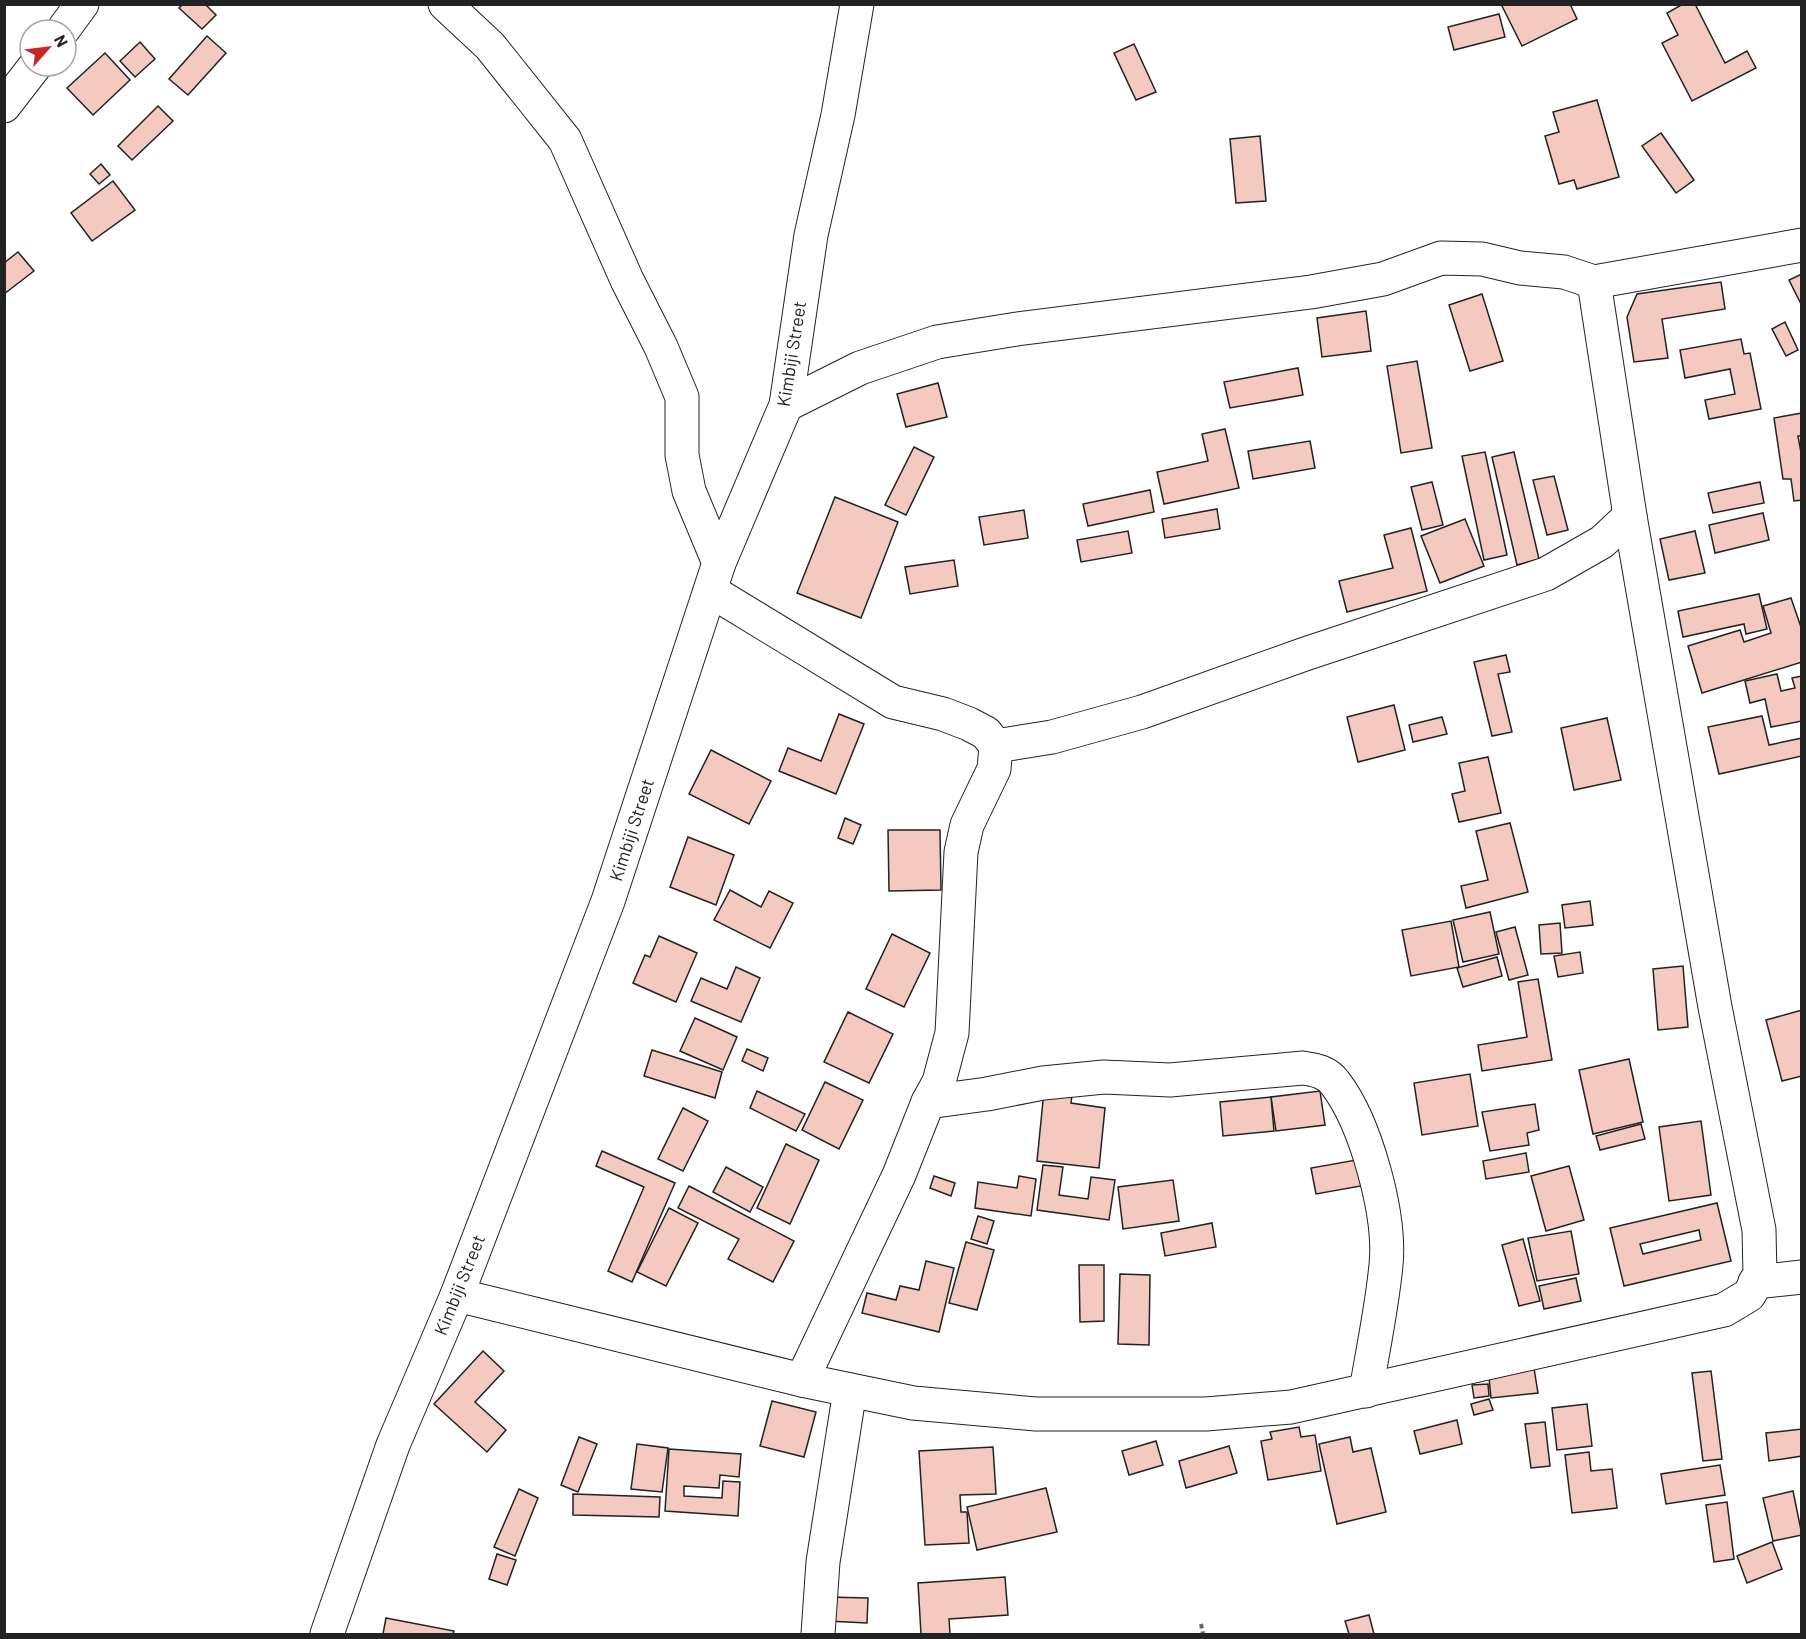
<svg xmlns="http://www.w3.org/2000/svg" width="1806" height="1639" viewBox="0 0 1806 1639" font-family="Barlow,sans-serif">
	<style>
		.building { fill: #f3c9c0; stroke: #222; stroke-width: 1.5; fill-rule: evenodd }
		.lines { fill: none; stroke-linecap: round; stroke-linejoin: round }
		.minor-casing { stroke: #222; stroke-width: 35 }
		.path { stroke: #646464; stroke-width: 4; stroke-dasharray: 4.5 3; stroke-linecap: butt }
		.minor { stroke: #fff; stroke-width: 33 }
		.labels { text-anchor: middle; stroke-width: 4.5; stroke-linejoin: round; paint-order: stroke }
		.street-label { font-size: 18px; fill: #222; stroke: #fff }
	</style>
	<rect width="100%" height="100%" fill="#fff"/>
	<g class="building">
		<polygon points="183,4 205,4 216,15 202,29 179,8"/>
		<polygon points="1501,4 1570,4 1577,19 1522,46"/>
		<polygon points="1683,4 1695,4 1725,63 1747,51 1756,68 1692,101 1662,43 1678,35 1667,13"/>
		<polygon points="1499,14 1505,37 1454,50 1448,27"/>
		<polygon points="207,36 226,53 188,95 169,79"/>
		<polygon points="140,42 155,59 135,77 120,61"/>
		<polygon points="1134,44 1156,92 1136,100 1114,53"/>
		<polygon points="105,53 130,80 93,115 67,88"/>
		<polygon points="1597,100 1619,177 1577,189 1574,180 1559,184 1545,136 1559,132 1553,112"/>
		<polygon points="158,106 173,121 132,160 118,146"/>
		<polygon points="1661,133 1694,180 1676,193 1642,146"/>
		<polygon points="1260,136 1266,201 1236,203 1230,139"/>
		<polygon points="101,164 110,175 99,184 90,174"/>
		<polygon points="113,181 135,210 92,241 71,213"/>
		<polygon points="18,252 34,271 4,294 4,263"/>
		<polygon points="1802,274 1802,306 1789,280"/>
		<polygon points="1721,282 1725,309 1662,319 1668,358 1634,362 1627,317 1637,294"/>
		<polygon points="1482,294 1503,361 1470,371 1449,305"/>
		<polygon points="1366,311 1371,351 1322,357 1317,318"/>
		<polygon points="1785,322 1798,350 1786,356 1772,329"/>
		<polygon points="1741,339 1744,354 1750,353 1761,409 1709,419 1705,400 1735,394 1730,369 1685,378 1680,350"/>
		<polygon points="1417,361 1432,448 1401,453 1387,366"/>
		<polygon points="1298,368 1303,395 1230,408 1224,382"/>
		<polygon points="938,383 947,417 906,427 897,394"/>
		<polygon points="1802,413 1802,436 1798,436 1802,458 1802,500 1794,501 1791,479 1783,479 1774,418"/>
		<polygon points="1225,429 1239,488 1164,504 1157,472 1208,461 1202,434"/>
		<polygon points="1310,441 1315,468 1253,479 1248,451"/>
		<polygon points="914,447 934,457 906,515 885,505"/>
		<polygon points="1485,452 1507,555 1484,560 1462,456"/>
		<polygon points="1514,452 1539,559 1517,565 1492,457"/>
		<polygon points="1554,476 1568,530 1547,535 1533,480"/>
		<polygon points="1432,482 1443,525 1422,530 1411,487"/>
		<polygon points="1760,482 1764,503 1713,513 1708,493"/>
		<polygon points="1150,490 1154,512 1088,526 1083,504"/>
		<polygon points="835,497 898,522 861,618 797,593"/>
		<polygon points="1217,509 1220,529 1165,538 1162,519"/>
		<polygon points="1024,510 1028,538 984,545 979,517"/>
		<polygon points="1763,513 1769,540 1715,553 1709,525"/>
		<polygon points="1465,519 1484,566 1440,583 1421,536"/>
		<polygon points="1411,528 1427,591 1347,612 1339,581 1393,568 1384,535"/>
		<polygon points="1128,531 1132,553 1081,562 1077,540"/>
		<polygon points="1695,531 1705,573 1669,580 1660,539"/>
		<polygon points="954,560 958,586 910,594 905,567"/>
		<polygon points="1759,594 1767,629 1746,634 1744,624 1683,637 1678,611"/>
		<polygon points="1791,598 1802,630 1802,662 1702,693 1688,646 1740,630 1744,642 1771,633 1763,606"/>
		<polygon points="1506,655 1510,672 1498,674 1512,732 1492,736 1474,662"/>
		<polygon points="1777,674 1781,691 1795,688 1792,678 1802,676 1802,721 1771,727 1765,699 1750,703 1745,681"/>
		<polygon points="1394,705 1405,750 1358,762 1347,717"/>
		<polygon points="839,714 864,724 836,794 779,771 788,748 821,761"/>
		<polygon points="1762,716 1769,745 1802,738 1802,756 1719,774 1708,727"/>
		<polygon points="1442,717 1447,734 1413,742 1409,725"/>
		<polygon points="1607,718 1621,780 1574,790 1561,728"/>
		<polygon points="711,750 771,781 749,824 689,794"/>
		<polygon points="1488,757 1501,813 1459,822 1452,794 1465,791 1459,763"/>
		<polygon points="845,818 861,825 853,844 838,838"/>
		<polygon points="1510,823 1528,892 1466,908 1461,886 1488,880 1476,831"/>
		<polygon points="888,830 940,830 941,890 889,891"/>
		<polygon points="688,837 734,855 716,905 670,887"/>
		<polygon points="730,890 761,907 769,891 793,903 770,948 714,920"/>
		<polygon points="1590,901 1593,925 1565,928 1562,905"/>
		<polygon points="1490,912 1499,954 1463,962 1453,920"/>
		<polygon points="1451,921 1459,967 1411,976 1402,930"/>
		<polygon points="1560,923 1562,953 1541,954 1539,925"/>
		<polygon points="1515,927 1528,975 1509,980 1496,932"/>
		<polygon points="892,934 930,953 904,1007 866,989"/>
		<polygon points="659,936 697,953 676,1002 633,983 645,955 650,957"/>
		<polygon points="1580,952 1583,973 1558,977 1554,956"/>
		<polygon points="1497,957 1502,976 1463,987 1457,968"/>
		<polygon points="1683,966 1688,1027 1658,1030 1653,969"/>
		<polygon points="736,967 760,978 741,1022 691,1001 701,978 727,989"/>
		<polygon points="1538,979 1552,1060 1482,1071 1478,1045 1527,1037 1518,982"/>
		<polygon points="1802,1010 1802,1076 1782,1081 1766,1020"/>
		<polygon points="848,1012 893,1034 869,1083 824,1062"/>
		<polygon points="695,1018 737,1037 723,1070 680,1051"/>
		<polygon points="747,1049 768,1058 763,1071 742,1061"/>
		<polygon points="652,1050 722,1072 715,1098 644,1076"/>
		<polygon points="1629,1059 1643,1122 1593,1134 1579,1070"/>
		<polygon points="1470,1074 1478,1126 1422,1135 1414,1083"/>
		<polygon points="825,1082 863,1100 839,1149 802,1130"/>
		<polygon points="757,1091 805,1114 796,1131 750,1108"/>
		<polygon points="1044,1091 1072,1095 1071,1103 1105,1108 1099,1168 1037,1161"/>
		<polygon points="1320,1091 1325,1125 1276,1131 1271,1097"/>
		<polygon points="1271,1097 1274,1131 1223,1136 1220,1102"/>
		<polygon points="1535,1104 1539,1130 1527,1133 1529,1145 1490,1151 1482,1112"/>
		<polygon points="683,1108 708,1121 683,1171 658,1159"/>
		<polygon points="1701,1121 1711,1195 1669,1201 1659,1127"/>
		<polygon points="1641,1124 1645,1139 1600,1150 1596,1136"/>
		<polygon points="786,1144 819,1160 790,1224 757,1208"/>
		<polygon points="602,1151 675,1183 632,1282 608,1271 644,1187 596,1166"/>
		<polygon points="1526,1153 1529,1172 1486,1179 1483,1161"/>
		<polygon points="1356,1160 1361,1186 1316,1194 1311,1168"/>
		<polygon points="1043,1165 1063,1167 1059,1195 1088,1199 1091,1177 1115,1180 1109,1220 1037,1210"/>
		<polygon points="1569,1166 1584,1220 1546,1231 1531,1176"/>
		<polygon points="726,1167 763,1187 750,1212 713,1192"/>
		<polygon points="934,1176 955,1183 951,1196 930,1188"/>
		<polygon points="1019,1176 1036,1179 1031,1216 975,1208 978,1182 1017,1188"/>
		<polygon points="1173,1180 1179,1221 1123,1229 1118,1187"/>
		<polygon points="689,1186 794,1241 773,1282 728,1259 739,1239 678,1208"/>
		<path d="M1717,1203L1731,1261L1624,1286L1610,1228ZM1699,1230L1701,1240L1643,1254L1640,1244Z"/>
		<polygon points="669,1208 698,1223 666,1286 637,1272"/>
		<polygon points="978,1216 994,1221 987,1244 971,1239"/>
		<polygon points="1212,1223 1216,1247 1165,1256 1161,1233"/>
		<polygon points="1571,1231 1579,1274 1537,1281 1528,1238"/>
		<polygon points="1523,1239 1540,1301 1519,1306 1502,1245"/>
		<polygon points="966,1242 994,1250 977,1310 949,1303"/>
		<polygon points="926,1261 954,1268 939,1332 862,1313 867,1293 896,1300 900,1286 919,1290"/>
		<polygon points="1079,1265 1104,1265 1104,1321 1080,1322"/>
		<polygon points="1120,1274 1150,1275 1149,1345 1118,1344"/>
		<polygon points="1576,1278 1581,1301 1544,1309 1539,1286"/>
		<polygon points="483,1351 504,1371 475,1402 506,1430 487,1452 434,1404"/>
		<polygon points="1533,1362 1538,1393 1491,1398 1488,1367"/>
		<polygon points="1711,1371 1722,1459 1703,1461 1692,1373"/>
		<polygon points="1488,1384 1489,1396 1474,1398 1472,1385"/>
		<polygon points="1489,1399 1493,1410 1474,1415 1471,1404"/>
		<polygon points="772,1401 816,1412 804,1457 760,1446"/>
		<polygon points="1587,1404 1592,1446 1557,1450 1552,1408"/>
		<polygon points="1457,1420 1462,1444 1420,1454 1414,1431"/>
		<polygon points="1545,1422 1550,1466 1531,1468 1525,1424"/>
		<polygon points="1299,1427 1301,1437 1315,1435 1321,1471 1268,1480 1261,1441 1272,1439 1270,1432"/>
		<polygon points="1802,1429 1802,1456 1769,1461 1766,1433"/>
		<polygon points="579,1437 597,1444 578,1492 561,1485"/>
		<polygon points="1350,1437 1353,1452 1371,1448 1386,1512 1337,1524 1319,1444"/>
		<polygon points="1156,1441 1163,1465 1129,1475 1122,1451"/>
		<polygon points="637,1444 668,1448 662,1492 631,1489"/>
		<polygon points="1229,1446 1237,1473 1186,1488 1179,1461"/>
		<polygon points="993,1447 996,1494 960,1495 961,1512 967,1512 969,1543 925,1545 919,1451"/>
		<polygon points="669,1449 741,1454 739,1477 720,1475 719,1488 684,1486 684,1496 722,1498 723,1481 740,1482 738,1516 665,1511"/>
		<polygon points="1589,1452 1591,1471 1612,1469 1617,1508 1572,1513 1565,1455"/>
		<polygon points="1720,1465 1725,1495 1666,1504 1661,1474"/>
		<polygon points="1046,1488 1057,1532 977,1550 967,1507"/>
		<polygon points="519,1489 538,1498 515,1556 494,1547"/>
		<polygon points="1793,1491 1802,1535 1773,1541 1763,1498"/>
		<polygon points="573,1494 660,1497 659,1517 573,1515"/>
		<polygon points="1727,1502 1734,1559 1714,1562 1706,1505"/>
		<polygon points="1772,1542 1782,1569 1747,1583 1737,1556"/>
		<polygon points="497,1554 516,1560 507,1585 489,1579"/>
		<polygon points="1005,1577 1008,1615 949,1619 950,1634 921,1634 918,1583"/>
		<polygon points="827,1597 868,1598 867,1623 827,1621"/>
		<polygon points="1369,1615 1374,1634 1349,1634 1345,1621"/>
		<polygon points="386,1618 454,1631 453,1634 383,1634"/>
	</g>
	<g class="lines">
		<g class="minor-casing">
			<g id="minor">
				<polyline points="445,4 490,46 565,140 627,280 661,347 682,397 682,455 689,491 719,563"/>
				<polyline points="63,30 82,4"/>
				<polyline points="4,106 35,66"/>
				<polyline points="786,405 860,368 937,342 1017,329 1311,292 1383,279 1441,258 1482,259 1520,268 1564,272 1594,282 1802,245"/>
				<polyline points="711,591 893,702 943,714 969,724 986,733 996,746 994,769 967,825 961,852 952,1033 939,1082 928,1102 899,1175 802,1380"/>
				<polyline points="996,746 1052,737 1142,712 1305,654 1546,574 1602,542 1630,516"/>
				<path d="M928,1102L987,1094L1043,1083L1104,1077L1170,1080L1303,1068C1316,1070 1327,1072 1335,1083C1366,1123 1391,1215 1386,1265C1382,1307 1373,1349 1366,1391"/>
				<polyline points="1755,1282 1802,1277"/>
				<polyline points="457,1295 802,1380 913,1403 1036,1414 1206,1414 1291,1407 1724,1310 1749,1295 1760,1275 1759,1230 1715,1007 1630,516 1594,282"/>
				<polyline points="327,1634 393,1445 457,1295 608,901 719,563 786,405 811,235 838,115 857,4"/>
				<polyline points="818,1634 823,1562 850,1390"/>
			</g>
		</g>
		<polyline class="path" points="1201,1624 1203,1634"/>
		<use href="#minor" class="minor"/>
	</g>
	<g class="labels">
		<g class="street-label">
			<text transform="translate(792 354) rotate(-81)" y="6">Kimbiji Street</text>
			<text transform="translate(632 830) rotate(-72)" y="6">Kimbiji Street</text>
			<text transform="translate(460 1285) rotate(-68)" y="6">Kimbiji Street</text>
		</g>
	</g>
	<rect width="1806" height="1639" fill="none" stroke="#222222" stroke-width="12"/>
	<g transform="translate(48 48) rotate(62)"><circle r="28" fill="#ffffff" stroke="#a7a7a7" stroke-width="1.5"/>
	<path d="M0-4.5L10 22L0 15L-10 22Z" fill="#c62828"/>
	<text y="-9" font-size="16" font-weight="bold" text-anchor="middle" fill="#222222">N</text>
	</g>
</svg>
